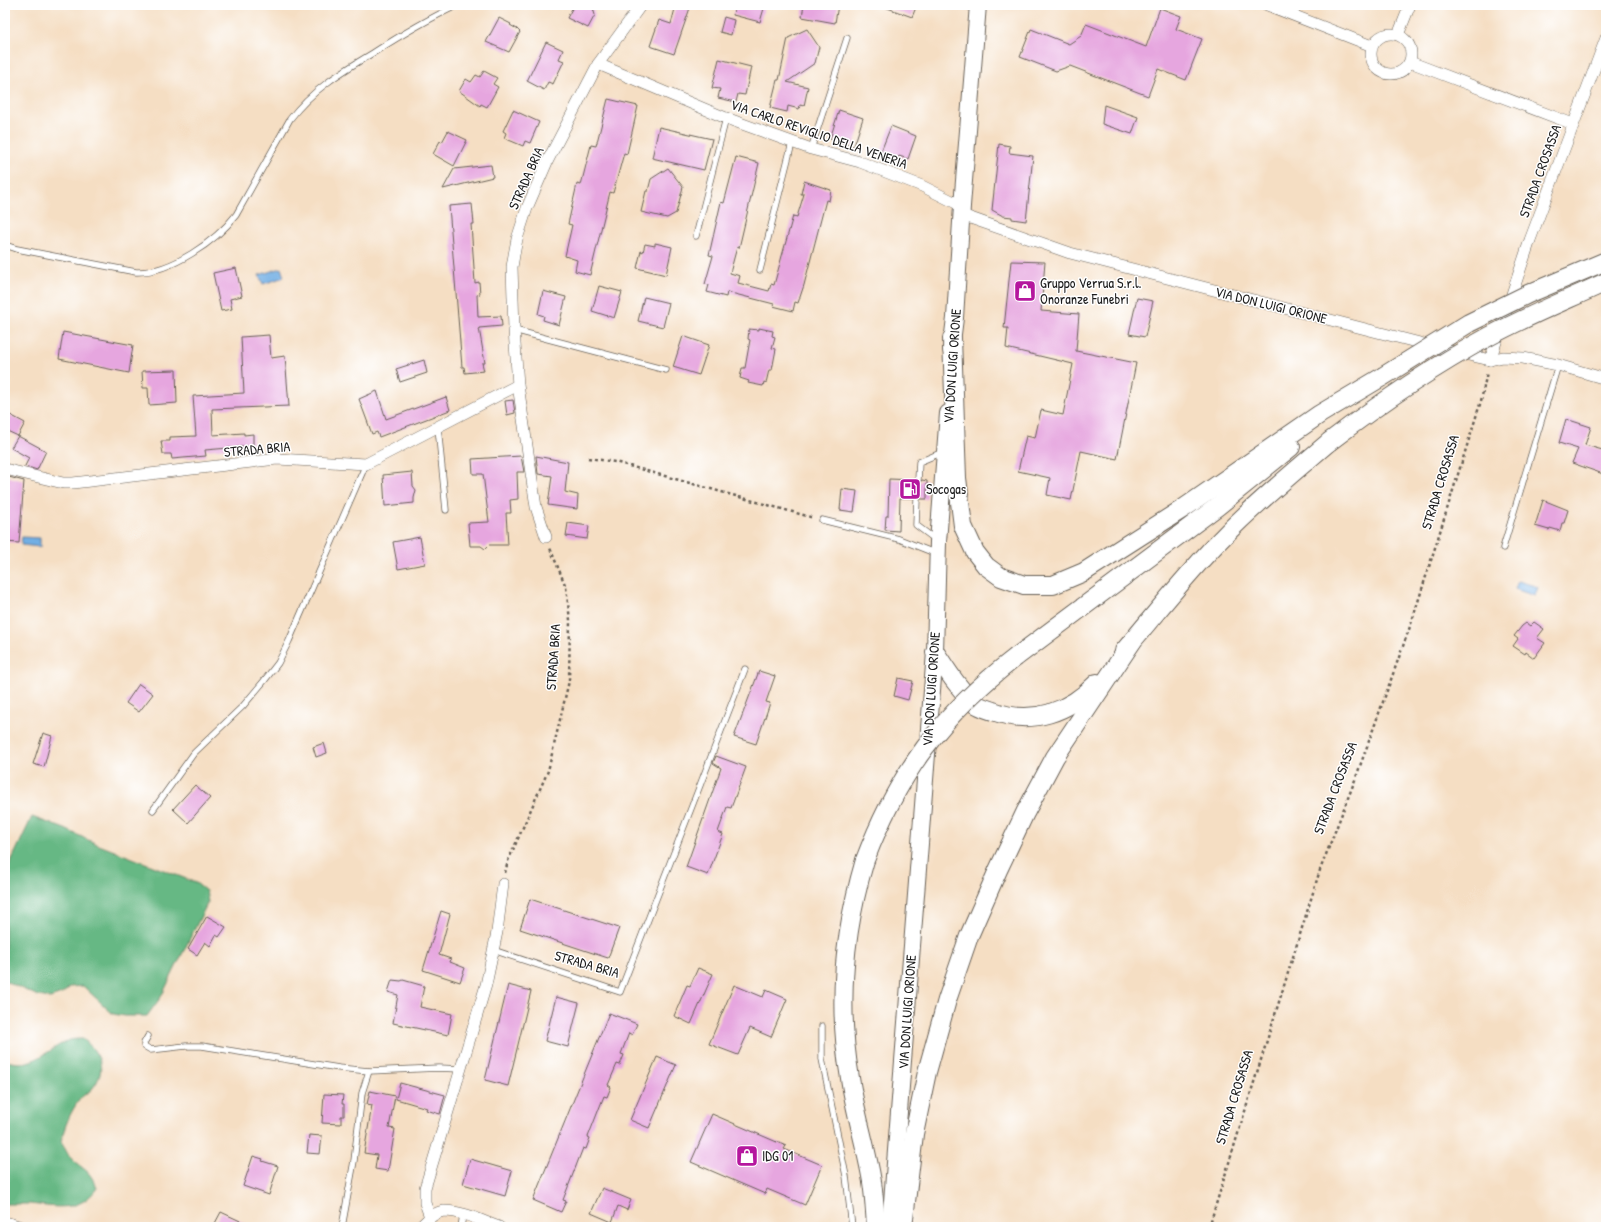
<svg xmlns="http://www.w3.org/2000/svg" width="1611" height="1232" viewBox="0 0 1611 1232" font-family="'Patrick Hand',sans-serif">
	<style>
		.forest { fill: #66b884; stroke: #416a50 }
		.water { fill: #72afe4; stroke: #476680 }
		.building { fill: #e6a6df }
		.lines { fill: none; stroke-linecap: round; stroke-linejoin: round }
		.service-casing { stroke: #686056; stroke-width: 7 }
		.minor-casing { stroke: #686056; stroke-width: 12 }
		.secondary-casing { stroke: #686056; stroke-width: 18 }
		.trunk-casing { stroke: #686056; stroke-width: 20 }
		.path { stroke: #686056; stroke-width: 2.5; stroke-dasharray: 3 3; stroke-linecap: butt }
		.service { stroke: #fff; stroke-width: 5.5 }
		.minor { stroke: #fff; stroke-width: 11 }
		.secondary { stroke: #fff; stroke-width: 16 }
		.trunk { stroke: #fff; stroke-width: 18 }
		.trunk-bridge-casing { stroke: #686056; stroke-width: 20; stroke-linecap: butt }
		.trunk-bridge { stroke: #fff; stroke-width: 18 }
		.labels { text-anchor: middle; stroke-width: 3; stroke-linejoin: round; paint-order: stroke }
		.street-label { font-size: 14px; fill: #1c1c1c; stroke: #fff }
		.poi-label { font-size: 14px; fill: #1c1c1c; stroke: #fff; text-anchor: start }
	</style>
	<rect width="100%" height="100%" fill="#fff"/>
	<filter id="ink" filterUnits="userSpaceOnUse"><feTurbulence type="fractalNoise" baseFrequency=".025" numOctaves="2"/><feDisplacementMap in="SourceGraphic" scale="8" xChannelSelector="R" yChannelSelector="G"/><feConvolveMatrix kernelMatrix="1 2 1 2 8 2 1 2 1" color-interpolation-filters="sRGB"/></filter>
	<filter id="wash" filterUnits="userSpaceOnUse"><feTurbulence type="fractalNoise" baseFrequency=".012" numOctaves="4" result="noise"/><feDisplacementMap in="SourceGraphic" scale="16" xChannelSelector="R" yChannelSelector="G"/><feGaussianBlur stdDeviation="0.9" result="paint"/><feColorMatrix in="noise" values="0 0 0 0 0 0 0 0 0 0 0 0 0 0 0 0 0 1.4 0 .05"/><feComposite in="paint" operator="in"/></filter>
	<g filter="url(#wash)">
		<rect width="100%" height="100%" fill="#f5dec3"/>
		<g class="forest">
			<polygon points="32,817 65,829 99,845 184,878 196,883 206,891 208,902 161,997 147,1016 125,1016 113,1014 83,986 70,987 62,994 50,998 38,996 5,981 5,874"/>
			<path d="M83,1039C100,1053 108,1070 92,1089C88,1093 83,1095 80,1099C70,1112 65,1126 61,1141C65,1149 69,1157 75,1162C88,1172 90,1172 97,1188C80,1213 56,1207 30,1204C22,1204 13,1204 5,1204V1060C32,1071 48,1048 70,1040C74,1039 79,1039 83,1039Z"/>
		</g>
		<g class="water">
			<polygon points="281,268 284,277 263,284 259,275"/>
			<polygon points="22,537 40,538 40,547 21,545"/>
			<polygon points="1518,581 1538,587 1535,596 1515,589"/>
		</g>
		<g id="blocks">
			<g class="building">
				<polygon points="574,5 592,5 595,15 588,28 567,18"/>
				<polygon points="676,5 691,5 674,54 650,46 659,20 671,24"/>
				<polygon points="735,5 765,5 760,22 733,15"/>
				<polygon points="804,5 838,5 835,23 802,17"/>
				<polygon points="883,5 917,5 912,17 882,6"/>
				<polygon points="1160,8 1181,16 1176,29 1202,39 1186,80 1158,69 1148,96 1070,66 1056,71 1020,57 1031,29 1069,44 1081,36 1086,24 1146,47"/>
				<polygon points="724,17 734,20 731,35 720,32"/>
				<polygon points="499,18 511,24 510,25 517,29 520,32 509,52 486,42"/>
				<polygon points="807,29 819,47 815,63 787,82 808,87 804,106 800,105 799,109 788,106 787,112 770,108 777,80 779,80 788,38"/>
				<polygon points="546,42 563,50 559,59 564,61 553,84 548,82 544,90 527,81"/>
				<polygon points="719,59 751,67 745,95 738,94 736,102 718,98 720,89 712,88"/>
				<polygon points="484,71 497,78 493,84 498,87 487,107 481,104 480,106 459,91 466,79 471,82 476,75 480,77"/>
				<polygon points="608,99 638,106 627,154 624,153 613,193 610,192 590,275 575,271 577,260 565,256 572,225 568,224 577,184 581,185 591,145 596,146"/>
				<polygon points="1104,105 1138,117 1132,134 1102,124"/>
				<polygon points="513,110 539,122 530,143 525,141 523,146 504,138 506,133 503,131"/>
				<polygon points="839,110 863,118 854,146 830,139"/>
				<polygon points="891,126 916,136 908,159 899,156 897,160 880,154"/>
				<polygon points="659,127 712,139 704,170 652,158"/>
				<polygon points="448,131 467,140 454,166 433,154 440,141 442,142"/>
				<polygon points="999,144 1010,146 1009,153 1033,156 1026,221 1012,219 1012,217 1003,216 992,210"/>
				<polygon points="736,157 759,163 739,248 737,247 730,273 740,276 738,283 769,291 771,284 774,285 793,216 797,217 804,194 801,194 804,181 831,190 829,201 826,200 804,285 798,303 795,302 793,311 773,306 774,304 727,292 726,297 707,292 709,285 705,284 713,256 709,255 721,202 724,203"/>
				<polygon points="491,165 493,177 443,189 454,169"/>
				<polygon points="668,168 683,187 676,213 667,218 641,212 646,191 648,191 651,179"/>
				<polygon points="472,204 474,224 471,224 475,283 479,282 480,294 477,295 478,317 501,316 502,326 479,328 485,363 482,363 484,371 465,373 464,367 462,367 449,206"/>
				<polygon points="655,243 672,247 666,275 637,268 641,251 643,252 645,244 655,246"/>
				<polygon points="1011,261 1045,262 1041,311 1079,314 1076,351 1136,363 1117,459 1081,451 1071,500 1047,495 1050,478 1018,471 1026,436 1035,438 1041,410 1063,415 1073,364 1006,348 1008,328 1004,328"/>
				<polygon points="236,268 242,296 230,299 232,309 221,311 213,273"/>
				<polygon points="599,286 622,292 614,318 592,311"/>
				<polygon points="543,291 566,297 559,325 543,320 544,316 538,314"/>
				<polygon points="644,297 669,303 663,327 638,321"/>
				<polygon points="1137,298 1153,301 1145,337 1129,334"/>
				<polygon points="759,328 773,331 772,336 775,337 772,348 776,349 772,370 769,370 766,383 764,382 763,386 748,383 749,381 740,378 742,368 745,368 750,340 748,339 749,329 759,330"/>
				<polygon points="63,332 133,345 129,373 59,359"/>
				<polygon points="269,335 271,358 285,356 289,406 212,409 213,435 244,433 244,435 253,434 253,446 205,450 206,456 172,459 171,454 163,454 161,441 170,441 170,437 196,436 193,396 244,393 241,337"/>
				<polygon points="683,336 709,345 699,375 673,367"/>
				<polygon points="424,360 427,373 400,382 396,369"/>
				<polygon points="176,370 177,403 149,405 148,388 143,388 142,371"/>
				<polygon points="377,391 386,419 446,397 450,410 379,437 377,432 372,434 359,399"/>
				<polygon points="513,400 515,413 507,415 505,401"/>
				<polygon points="5,412 25,423 18,436 46,451 37,470 25,466 29,458 11,448 18,436 5,430"/>
				<polygon points="1566,419 1591,427 1585,445 1606,451 1606,475 1572,463 1578,449 1559,443"/>
				<polygon points="521,456 524,472 517,472 518,499 510,500 511,513 506,513 508,545 489,545 485,549 481,546 470,546 468,523 489,522 483,474 473,474 472,459"/>
				<polygon points="536,456 568,462 565,492 578,495 577,509 548,505 552,476 538,474"/>
				<polygon points="412,472 413,486 416,490 414,498 414,503 385,506 383,475"/>
				<polygon points="5,476 24,481 19,543 5,542 6,525 5,525"/>
				<polygon points="889,479 914,480 915,483 918,484 922,480 927,481 927,499 921,499 918,495 915,495 913,498 900,498 899,531 885,530 886,516 888,516"/>
				<polygon points="842,489 857,491 854,512 840,510"/>
				<polygon points="1543,500 1568,510 1564,523 1562,523 1560,531 1550,528 1549,530 1535,526"/>
				<polygon points="568,523 589,526 587,539 566,536"/>
				<polygon points="420,537 425,564 398,569 393,542"/>
				<polygon points="1534,622 1544,629 1537,638 1545,643 1534,658 1526,652 1525,654 1513,646 1518,639 1514,636 1522,626 1526,623 1530,626"/>
				<polygon points="759,671 775,676 766,702 770,703 756,744 734,737"/>
				<polygon points="898,678 913,681 908,700 894,696"/>
				<polygon points="139,684 153,694 139,712 126,703"/>
				<polygon points="43,733 52,736 44,767 33,764"/>
				<polygon points="324,743 327,753 316,757 313,747"/>
				<polygon points="716,756 746,767 731,808 727,807 718,832 723,834 708,875 686,867 721,768 713,763"/>
				<polygon points="195,785 210,798 188,823 173,809"/>
				<polygon points="530,899 619,928 608,958 520,929"/>
				<polygon points="441,911 450,914 439,955 451,959 450,962 465,968 460,982 423,970"/>
				<polygon points="207,916 226,927 219,937 216,935 210,946 205,942 197,955 188,949"/>
				<polygon points="698,968 713,974 691,1024 674,1016 687,985 690,986"/>
				<polygon points="392,980 401,981 403,980 424,986 420,1007 452,1014 448,1035 393,1023 398,995 388,992"/>
				<polygon points="508,985 531,991 508,1086 485,1080"/>
				<polygon points="734,985 763,997 766,990 787,999 771,1037 750,1028 738,1055 709,1044"/>
				<polygon points="556,997 579,1003 568,1047 545,1041"/>
				<polygon points="609,1013 637,1024 632,1035 629,1033 621,1054 624,1055 620,1065 617,1064 608,1085 611,1087 607,1097 604,1096 588,1137 590,1138 586,1149 583,1148 563,1200 566,1201 561,1212 533,1200"/>
				<polygon points="657,1057 676,1065 649,1128 630,1120"/>
				<polygon points="400,1083 445,1095 440,1114 426,1110 427,1108 396,1099"/>
				<polygon points="370,1091 395,1096 389,1128 395,1129 388,1171 375,1169 377,1155 364,1153 372,1105 367,1104"/>
				<polygon points="324,1094 343,1095 342,1104 344,1104 344,1116 341,1116 341,1124 322,1123"/>
				<polygon points="712,1114 786,1146 784,1149 822,1165 805,1205 767,1189 765,1194 691,1162"/>
				<polygon points="309,1135 322,1136 320,1154 307,1153"/>
				<polygon points="253,1156 263,1159 262,1161 278,1166 269,1195 243,1186"/>
				<polygon points="470,1159 512,1171 505,1196 463,1184"/>
				<polygon points="602,1188 631,1200 627,1210 618,1206 612,1222 591,1213"/>
				<polygon points="221,1212 253,1227 213,1227"/>
			</g>
		</g>
	</g>
	<g filter="url(#ink)">
		<use href="#blocks" fill-opacity="0" stroke="#686056" stroke-width="1"/>
		<g class="lines">
			<g class="service-casing">
				<g id="service">
					<polyline points="811,149 847,38"/>
					<polyline points="696,236 726,118"/>
					<path d="M5,245L17,249L136,272C171,273 216,241 236,215L290,119C312,90 341,72 373,53C401,35 428,19 458,5"/>
					<polyline points="760,270 792,143"/>
					<polyline points="514,330 666,370"/>
					<polyline points="438,427 446,510"/>
					<polyline points="918,480 919,462 943,452"/>
					<polyline points="917,499 916,525 936,540"/>
					<polyline points="822,520 899,539 937,554"/>
					<polyline points="1503,548 1558,365"/>
					<polyline points="153,810 194,753 243,706 264,681 278,663 289,641 366,464"/>
					<polyline points="493,950 620,992 745,669"/>
					<polyline points="822,1026 822,1059 846,1176 852,1227"/>
					<polyline points="148,1036 144,1043 144,1046 151,1050 186,1046 202,1046 339,1068 369,1071 439,1068 460,1069"/>
					<polyline points="342,1227 354,1161 362,1093 369,1071"/>
					<polyline points="461,1227 463,1215"/>
				</g>
			</g>
			<g class="minor-casing">
				<g id="minor">
					<polyline points="1267,5 1372,46"/>
					<circle cx="1391" cy="54" r="20"/>
					<polyline points="1398,35 1410,5"/>
					<polyline points="1410,62 1573,124"/>
					<polyline points="598,64 726,118 811,149 860,162 922,186 962,206"/>
					<polyline points="962,215 1070,253 1451,351 1490,360 1503,357 1523,358 1558,365 1606,379"/>
					<polyline points="1490,360 1530,240 1606,38"/>
					<polyline points="5,469 63,483 73,483 277,459 366,464 518,385"/>
					<polyline points="546,537 536,507 518,385 514,330 512,267 514,255 517,239 527,208 547,162 598,64 641,5"/>
					<polyline points="430,1217 425,1203 425,1188 486,985 497,932 503,884"/>
					<polyline points="5,1222 22,1227"/>
					<path d="M420,1227C426,1221 434,1212 444,1211C462,1211 482,1221 499,1227"/>
				</g>
			</g>
			<g class="secondary-casing">
				<g id="secondary">
					<polyline points="951,350 955,318 962,206 978,5"/>
					<polyline points="890,1227 935,652 938,542 948,413"/>
				</g>
			</g>
			<g class="trunk-casing">
				<g id="trunk">
					<polyline points="952,338 957,478 963,526 975,552 986,566 1001,577 1024,585 1053,585 1084,572 1184,508 1320,414 1382,377"/>
					<path d="M1124,651C1157,612 1188,572 1224,536C1257,502 1294,472 1329,442"/>
					<path d="M935,652C947,670 958,689 976,704C980,707 987,709 993,711C1032,726 1069,712 1097,683"/>
					<polyline points="1016,657 1218,506 1291,447"/>
					<path d="M865,860C844,931 837,1005 850,1078C855,1111 865,1143 871,1176C874,1192 875,1210 876,1227"/>
					<polyline points="903,1227 914,1134 927,1072 947,1000 969,936 998,870 1025,813 1055,757 1132,642"/>
				</g>
			</g>
			<g class="path">
				<polyline points="588,458 615,462 814,518"/>
				<polyline points="505,873 508,861 548,771 569,681 570,620 566,587 550,548"/>
				<polyline points="1209,1227 1320,870 1355,780 1412,621 1481,401 1487,372"/>
			</g>
			<use href="#service" class="service"/>
			<use href="#minor" class="minor"/>
			<use href="#secondary" class="secondary"/>
			<use href="#trunk" class="trunk"/>
			<g class="trunk-bridge-casing">
				<g id="trunk-bridge">
					<polyline points="1382,377 1469,323 1528,294 1606,261"/>
					<path d="M1329,442C1380,403 1433,367 1490,336C1527,316 1567,300 1606,282"/>
					<path d="M865,860C898,773 942,714 1016,657"/>
				</g>
			</g>
			<use href="#trunk-bridge" class="trunk-bridge"/>
		</g>
	</g>
	<defs>
		<g id="shop-square" transform="scale(1.15)"><rect x="-9" y="-9" width="18" height="18" rx="4" fill="#b5179e" stroke="#fff"/><path d="M-5-2.5h2.3a2.7 3.5 0 0 1 5.4 0H5L5.5 6h-11ZM-1.5-2.5h3a1.5 2.3 0 0 0-3 0Z" fill="#fff"/></g>
		<g id="fuel-square" transform="scale(1.15)"><rect x="-9" y="-9" width="18" height="18" rx="4" fill="#b5179e" stroke="#fff"/><path d="M-5.5-6h7V0h2V4h1.3V-2.5L3-4.5l.8-.8L6-3V5H2.5V1h-1V6h-7ZM-4.2-4.7v3.2H.2V-4.7Z" fill="#fff"/></g>
	</defs>
	<g fill-rule="evenodd">
		<use href="#shop-square" x="1025" y="291"/>
		<use href="#fuel-square" x="910" y="489"/>
		<use href="#shop-square" x="747" y="1156"/>
	</g>
	<g class="labels">
		<g class="street-label">
			<text transform="translate(819 134) rotate(19)" y="5">VIA CARLO REVIGLIO DELLA VENERIA</text>
			<text transform="translate(1540 171) rotate(-70)" y="5">STRADA CROSASSA</text>
			<text transform="translate(526 178) rotate(-66)" y="5">STRADA BRIA</text>
			<text transform="translate(1271 305) rotate(14)" y="5">VIA DON LUIGI ORIONE</text>
			<text transform="translate(952 366) rotate(-86)" y="5">VIA DON LUIGI ORIONE</text>
			<text transform="translate(257 449) rotate(-5)" y="5">STRADA BRIA</text>
			<text transform="translate(1440 482) rotate(-73)" y="5">STRADA CROSASSA</text>
			<text transform="translate(553 657) rotate(-86)" y="5">STRADA BRIA</text>
			<text transform="translate(931 689) rotate(-86)" y="5">VIA DON LUIGI ORIONE</text>
			<text transform="translate(1335 788) rotate(-69)" y="5">STRADA CROSASSA</text>
			<text transform="translate(587 964) rotate(16)" y="5">STRADA BRIA</text>
			<text transform="translate(907 1012) rotate(-86)" y="5">VIA DON LUIGI ORIONE</text>
			<text transform="translate(1234 1097) rotate(-73)" y="5">STRADA CROSASSA</text>
		</g>
		<g class="poi-label">
			<text x="1040" y="288">Gruppo Verrua S.r.l.<tspan x="1040" dy="16">Onoranze Funebri</tspan></text>
			<text x="926" y="494">Socogas</text>
			<text x="762" y="1161">IDG 01</text>
		</g>
	</g>
	<rect width="1611" height="1232" fill="none" stroke="#fff" stroke-width="20"/>
</svg>
